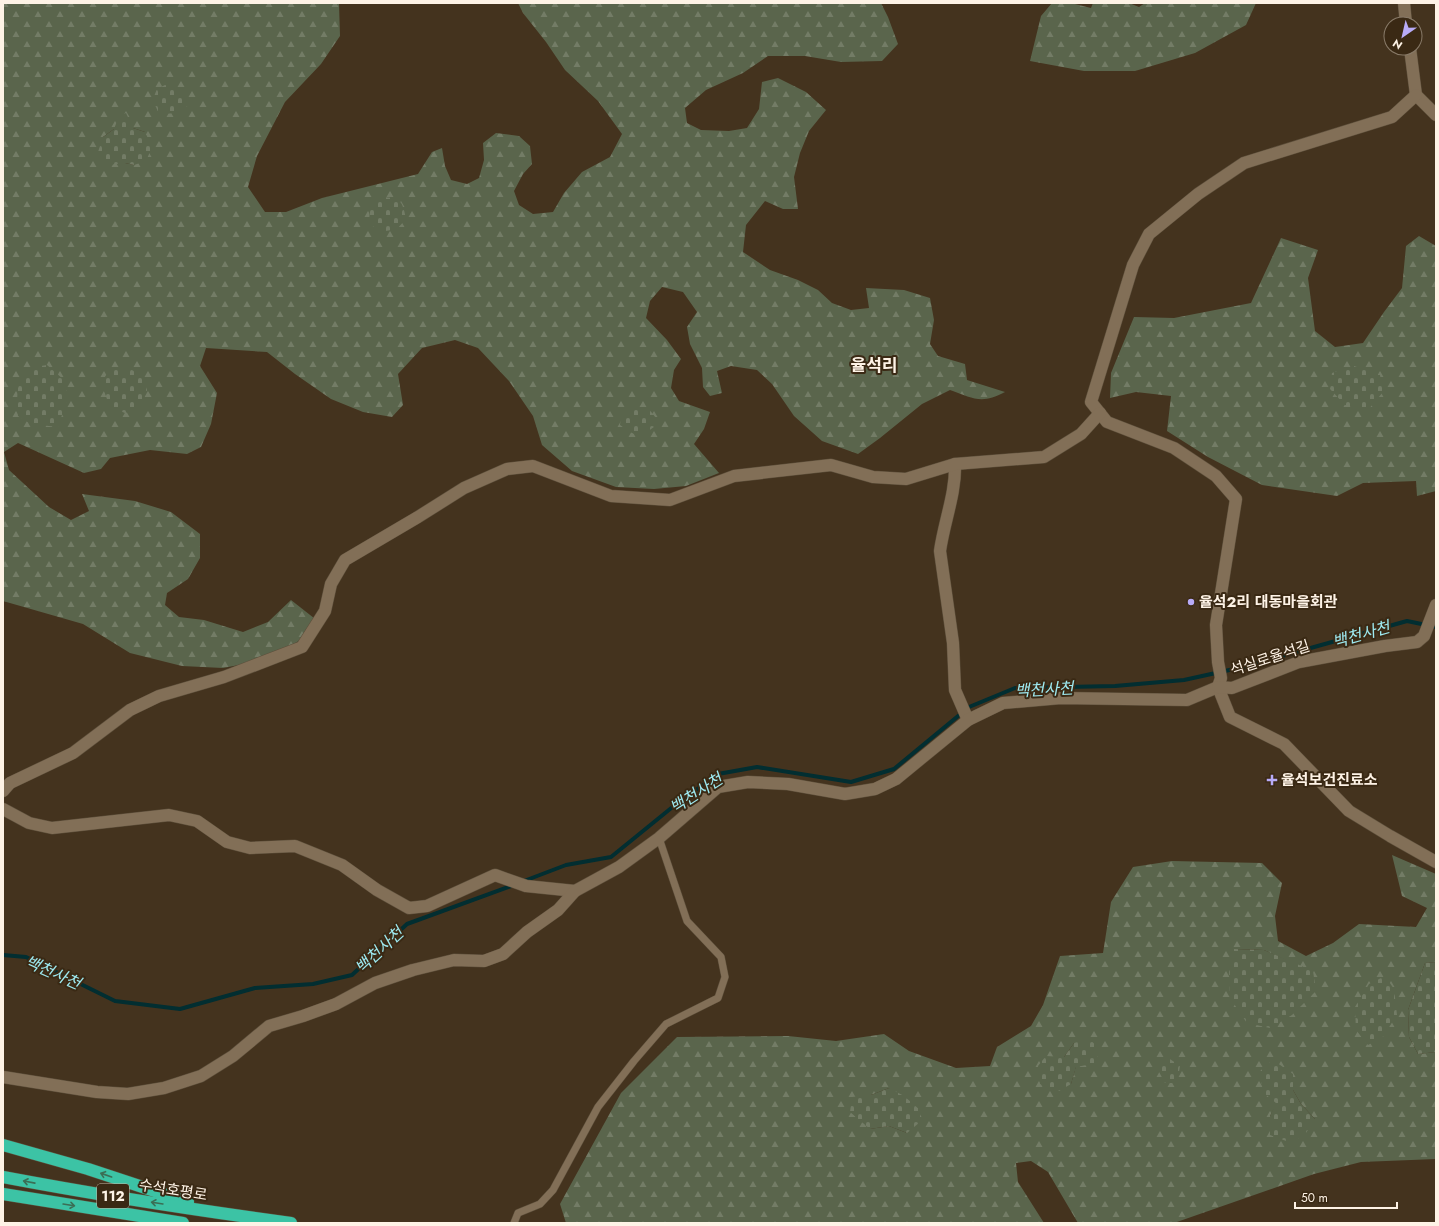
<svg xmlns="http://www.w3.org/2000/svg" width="1439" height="1226" viewBox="0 0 1439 1226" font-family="Jost,'Noto Sans KR',sans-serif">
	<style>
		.forest { fill: url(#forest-firs); fill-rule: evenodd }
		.cemetery { fill: url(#cemetery-stones) }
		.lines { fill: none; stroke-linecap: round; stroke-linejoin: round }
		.stream { stroke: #022e31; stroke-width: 4 }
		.lane-casing { stroke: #5d4f3b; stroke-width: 8 }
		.street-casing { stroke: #5d4f3b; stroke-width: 13 }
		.secondary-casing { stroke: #5d4f3b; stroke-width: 13 }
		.highway-casing { stroke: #5d4f3b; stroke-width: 13 }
		.lane { stroke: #826f57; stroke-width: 7 }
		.street { stroke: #826f57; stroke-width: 12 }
		.secondary { stroke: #826f57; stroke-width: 12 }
		.highway { stroke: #3cc3a5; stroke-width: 12 }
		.oneway { stroke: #3b6e55 }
		.poi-dot { fill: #b8abf7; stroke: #3a2914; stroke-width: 1.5 }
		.labels { text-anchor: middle; stroke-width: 4; stroke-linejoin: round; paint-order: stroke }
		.shield { fill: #3a2914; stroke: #c3b6a7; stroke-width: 1 }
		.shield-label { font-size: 14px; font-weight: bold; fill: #fef3e6 }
		.poi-label { font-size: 15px; font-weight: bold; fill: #fef3e6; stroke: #3a2914; text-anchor: start }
		.street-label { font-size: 15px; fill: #fef3e6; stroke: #3a2914 }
		.water-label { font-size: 16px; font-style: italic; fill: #9eeaf1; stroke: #3a2914 }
		.quarter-label { font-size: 17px; font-weight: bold; fill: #fef3e6; stroke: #3a2914 }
	</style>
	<defs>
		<pattern id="forest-firs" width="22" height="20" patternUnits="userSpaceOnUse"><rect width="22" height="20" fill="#5a654c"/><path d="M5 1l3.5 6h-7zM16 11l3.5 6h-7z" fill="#737c66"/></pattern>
		<pattern id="cemetery-stones" width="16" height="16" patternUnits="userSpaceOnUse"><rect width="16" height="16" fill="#5a654c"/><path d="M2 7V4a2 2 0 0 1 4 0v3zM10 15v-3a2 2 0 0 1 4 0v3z" fill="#737c66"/></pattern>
	</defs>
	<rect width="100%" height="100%" fill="#44331e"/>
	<g class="forest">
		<path d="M3,3H339L340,36L321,64L285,102L257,156L248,187L265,212H286L322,198L418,174L432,152L442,148L445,166L451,180L467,184L479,178L484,160L483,143L496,133L519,136L530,146L532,164L523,174L514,191L519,205L533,214L553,212L564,193L582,172L610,157L622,134L598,101L565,70L546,42L523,13L518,3H881L888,17L898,44L882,61L841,62L805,56H768L743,73L706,90L685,108L687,123L701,130L729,131L747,128L759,109L762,82L778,78L806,92L826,110L809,131L800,153L794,177L798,209H783L765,201L746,225L743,252L770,270L798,280L818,290L832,303L851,310L869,308L866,288L904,290L930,298L934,320L930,344L938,356L965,364L967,380L1005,392C981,405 973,398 950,390L922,404L880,438L858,454L822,441L794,416L772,384L757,370L731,366L717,371L722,393L710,396L703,387L702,368L690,344L687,327L697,312L683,292L662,287L650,301L646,318L667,340L681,359L674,370L671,388L679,401L710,412L704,429L694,444L719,473L686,486L654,489L616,487L572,471L542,445L533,416L509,381L478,348L455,340L422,348L398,374L403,405L392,417L363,412L331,399L295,374L267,352L206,348L200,366L217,393L211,424L201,447L187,454L150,450L110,458L101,469L84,473L18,443L4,452L9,470L49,507L71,520L89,511L82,494L135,501L171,512L200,534V558L188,579L167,593L165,605L179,617L204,620L243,632L268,622L291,600L319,622L305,637L270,659L223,668L182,666L130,653L83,624L3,601ZM133,128L145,132L134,165L125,163L103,137L114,129Z"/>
		<polygon points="1052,3 1071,3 1091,8 1093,3 1129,3 1139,7 1145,3 1256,3 1246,25 1195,53 1135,71 1084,71 1030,61 1041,16"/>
		<polygon points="1419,236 1436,246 1436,491 1417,496 1416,481 1363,483 1337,496 1262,485 1208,457 1167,431 1171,396 1136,392 1110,398 1111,373 1134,317 1174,318 1251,303 1281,238 1318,250 1308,278 1315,331 1335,347 1363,343 1384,312 1402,288 1406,246"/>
		<path d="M1392,855L1436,874V962L1425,963L1408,1010L1409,1037L1418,1054L1436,1052V1159L1361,1162L1314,1174L1174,1223H1078L1048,1172L1031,1161L1016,1163L1018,1182L1044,1223H566L560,1204L621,1093L677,1037L788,1036L836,1041L884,1034L909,1051L956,1068L990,1066L997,1047L1031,1026L1043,1005L1060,956L1103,953L1111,902L1133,867L1172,861L1262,863L1282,883L1275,916L1278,941L1306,956L1333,943L1359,924L1416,927L1427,908L1402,896ZM1234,949L1264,950L1288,961ZM1074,1043L1076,1066L1071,1084L1064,1057ZM1293,1074V1090L1301,1104L1315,1119L1270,1116ZM889,1088L907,1133L889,1126L870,1129L871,1095Z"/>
	</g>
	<g class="cemetery">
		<path d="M165,85L182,92L189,105C179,112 170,116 158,112L153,99L157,89Z"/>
		<polygon points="126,113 133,128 145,132 152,147 146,161 134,165 125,163 107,165 97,155 103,137 114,129 119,116"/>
		<path d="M377,197C399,198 402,197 406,219L397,229L380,232L369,223L370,206Z"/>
		<path d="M47,365L63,379L68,397L58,427L31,424L18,416C17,400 14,372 35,367C39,366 43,366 47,365Z"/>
		<polygon points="1354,366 1380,375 1383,392 1368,410 1345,405 1330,389 1332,373"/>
		<polygon points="125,367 141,374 147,390 141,407 125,413 110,407 101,383 110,369"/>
		<path d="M631,406L648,408L656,418L654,427C638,439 636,436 620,425L621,416Z"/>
		<polygon points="1234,949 1264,950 1313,971 1316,991 1292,1015 1270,1028 1247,1023 1230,998 1229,965"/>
		<polygon points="1436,962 1436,1052 1418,1054 1409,1037 1408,1010 1425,963"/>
		<polygon points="1385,976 1394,989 1397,1015 1382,1038 1368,1045 1356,1030 1355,1007 1369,984"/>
		<polygon points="1088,1039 1097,1045 1097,1063 1076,1067 1071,1084 1059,1091 1040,1084 1038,1066 1046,1056 1064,1057 1074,1043"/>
		<polygon points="1167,1057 1180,1066 1177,1083 1165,1083 1158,1070"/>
		<polygon points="1273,1060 1293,1074 1293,1090 1301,1104 1315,1119 1304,1136 1289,1142 1270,1135 1270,1116 1276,1103 1264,1093 1259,1072"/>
		<polygon points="889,1088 904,1096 920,1110 920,1122 907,1133 889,1126 870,1129 850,1112 852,1097 871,1095"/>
	</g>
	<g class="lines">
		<g class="stream">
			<polyline points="524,881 566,865 611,857 675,805 718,774 757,767 851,782 894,769 969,707 1015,688 1115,686 1184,680 1243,667 1407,621 1436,627"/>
			<polyline points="3,955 26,957 115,1001 180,1009 255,988 313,984 352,975 407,924 514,885"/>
		</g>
		<g class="lane-casing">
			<polyline id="lane" points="514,1223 518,1213 540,1204 553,1190 598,1107 634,1061 666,1024 718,998 725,977 721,957 687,921 659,838"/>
		</g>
		<g class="street-casing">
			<g id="street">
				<polyline points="1404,3 1406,24"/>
				<polyline points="1410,48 1416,95 1436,115"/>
				<path d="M955,464C956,493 944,522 940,551L953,643L955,690L968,720"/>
				<polyline points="1218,687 1221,678 1218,662 1216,625 1236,499 1216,476 1174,448 1107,422 1091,402 1133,265 1149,234 1198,194 1244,163 1392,117 1416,95"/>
				<polyline points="1218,687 1230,717 1284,744 1349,811 1390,836 1436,862"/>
				<polyline points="3,791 10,783 73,753 130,710 159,696 224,677 302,647 325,611 331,584 345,560 418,517 464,488 507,469 533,466 611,496 670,500 734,476 831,465 873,477 906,479 955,464 1044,457 1081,434 1100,413"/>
				<polyline points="3,809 29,823 52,828 169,815 197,821 227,842 250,848 295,846 342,865 377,890 409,908 427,906 495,875 526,886 575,891"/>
				<polyline points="3,1077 97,1092 128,1094 164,1088 201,1076 233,1056 269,1026 303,1016 336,1004 375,983 413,970 454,960 484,961 503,954 527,932 558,910 575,891 619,867 659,838 718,787 748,782 788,784 845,794 875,789 896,779 968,720 1003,703 1061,698 1187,700 1218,687"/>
			</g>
		</g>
		<g class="secondary-casing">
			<polyline id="secondary" points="1218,687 1232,688 1299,662 1385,646 1417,642 1424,636 1436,605"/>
		</g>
		<g class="highway-casing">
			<g id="highway">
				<polyline points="3,1145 88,1169 188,1202"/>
				<path d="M3,1177C98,1195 195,1210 291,1223"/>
				<polyline points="3,1194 183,1223"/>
			</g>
		</g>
		<use href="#lane" class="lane"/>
		<use href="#street" class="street"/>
		<use href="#secondary" class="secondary"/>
		<use href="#highway" class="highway"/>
	</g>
	<defs><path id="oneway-shaft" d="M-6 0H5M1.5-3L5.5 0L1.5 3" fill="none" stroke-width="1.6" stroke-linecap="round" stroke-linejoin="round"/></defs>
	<g class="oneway">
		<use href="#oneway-shaft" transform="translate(106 1175) rotate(-161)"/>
		<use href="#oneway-shaft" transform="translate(29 1182) rotate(-169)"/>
		<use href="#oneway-shaft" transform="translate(157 1203) rotate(-171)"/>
		<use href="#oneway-shaft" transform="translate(69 1205) rotate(9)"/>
	</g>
	<g class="poi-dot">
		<circle cx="1191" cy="602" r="4"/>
		<path d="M1270 774h4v4h4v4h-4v4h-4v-4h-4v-4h4z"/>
	</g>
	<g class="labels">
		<rect class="shield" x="97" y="1184" width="32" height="24" rx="3"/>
		<g class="shield-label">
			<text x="113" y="1201">112</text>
		</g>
		<g class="poi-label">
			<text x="1199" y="607">율석2리 대동마을회관</text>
			<text x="1281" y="785">율석보건진료소</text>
		</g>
		<g class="street-label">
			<text transform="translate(1270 658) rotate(-18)" y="5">석실로율석길</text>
			<text transform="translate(173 1190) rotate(9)" y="5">수석호평로</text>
		</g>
		<g class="water-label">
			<text transform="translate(1361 634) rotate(-16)" y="6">백천사천</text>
			<text transform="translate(1044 689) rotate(-3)" y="6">백천사천</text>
			<text transform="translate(696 793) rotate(-33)" y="6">백천사천</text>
			<text transform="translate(379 950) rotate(-43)" y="6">백천사천</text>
			<text transform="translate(53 972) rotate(24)" y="6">백천사천</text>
		</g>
		<g class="quarter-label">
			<text x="874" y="371">율석리</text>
		</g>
	</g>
	<rect width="1439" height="1226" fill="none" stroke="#fef3e6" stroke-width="8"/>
	<g transform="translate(1403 36) rotate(214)"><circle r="19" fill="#3a2914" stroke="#887a68"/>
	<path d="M0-3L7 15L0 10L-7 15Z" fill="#b8abf7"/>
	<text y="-6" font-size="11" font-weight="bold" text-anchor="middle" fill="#fef3e6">N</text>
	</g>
	<path d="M1295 1202v6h102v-6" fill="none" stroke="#fef3e6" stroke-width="2"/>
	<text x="1301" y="1202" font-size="12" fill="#fef3e6" stroke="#3a2914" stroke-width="3" paint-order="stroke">50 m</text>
</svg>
